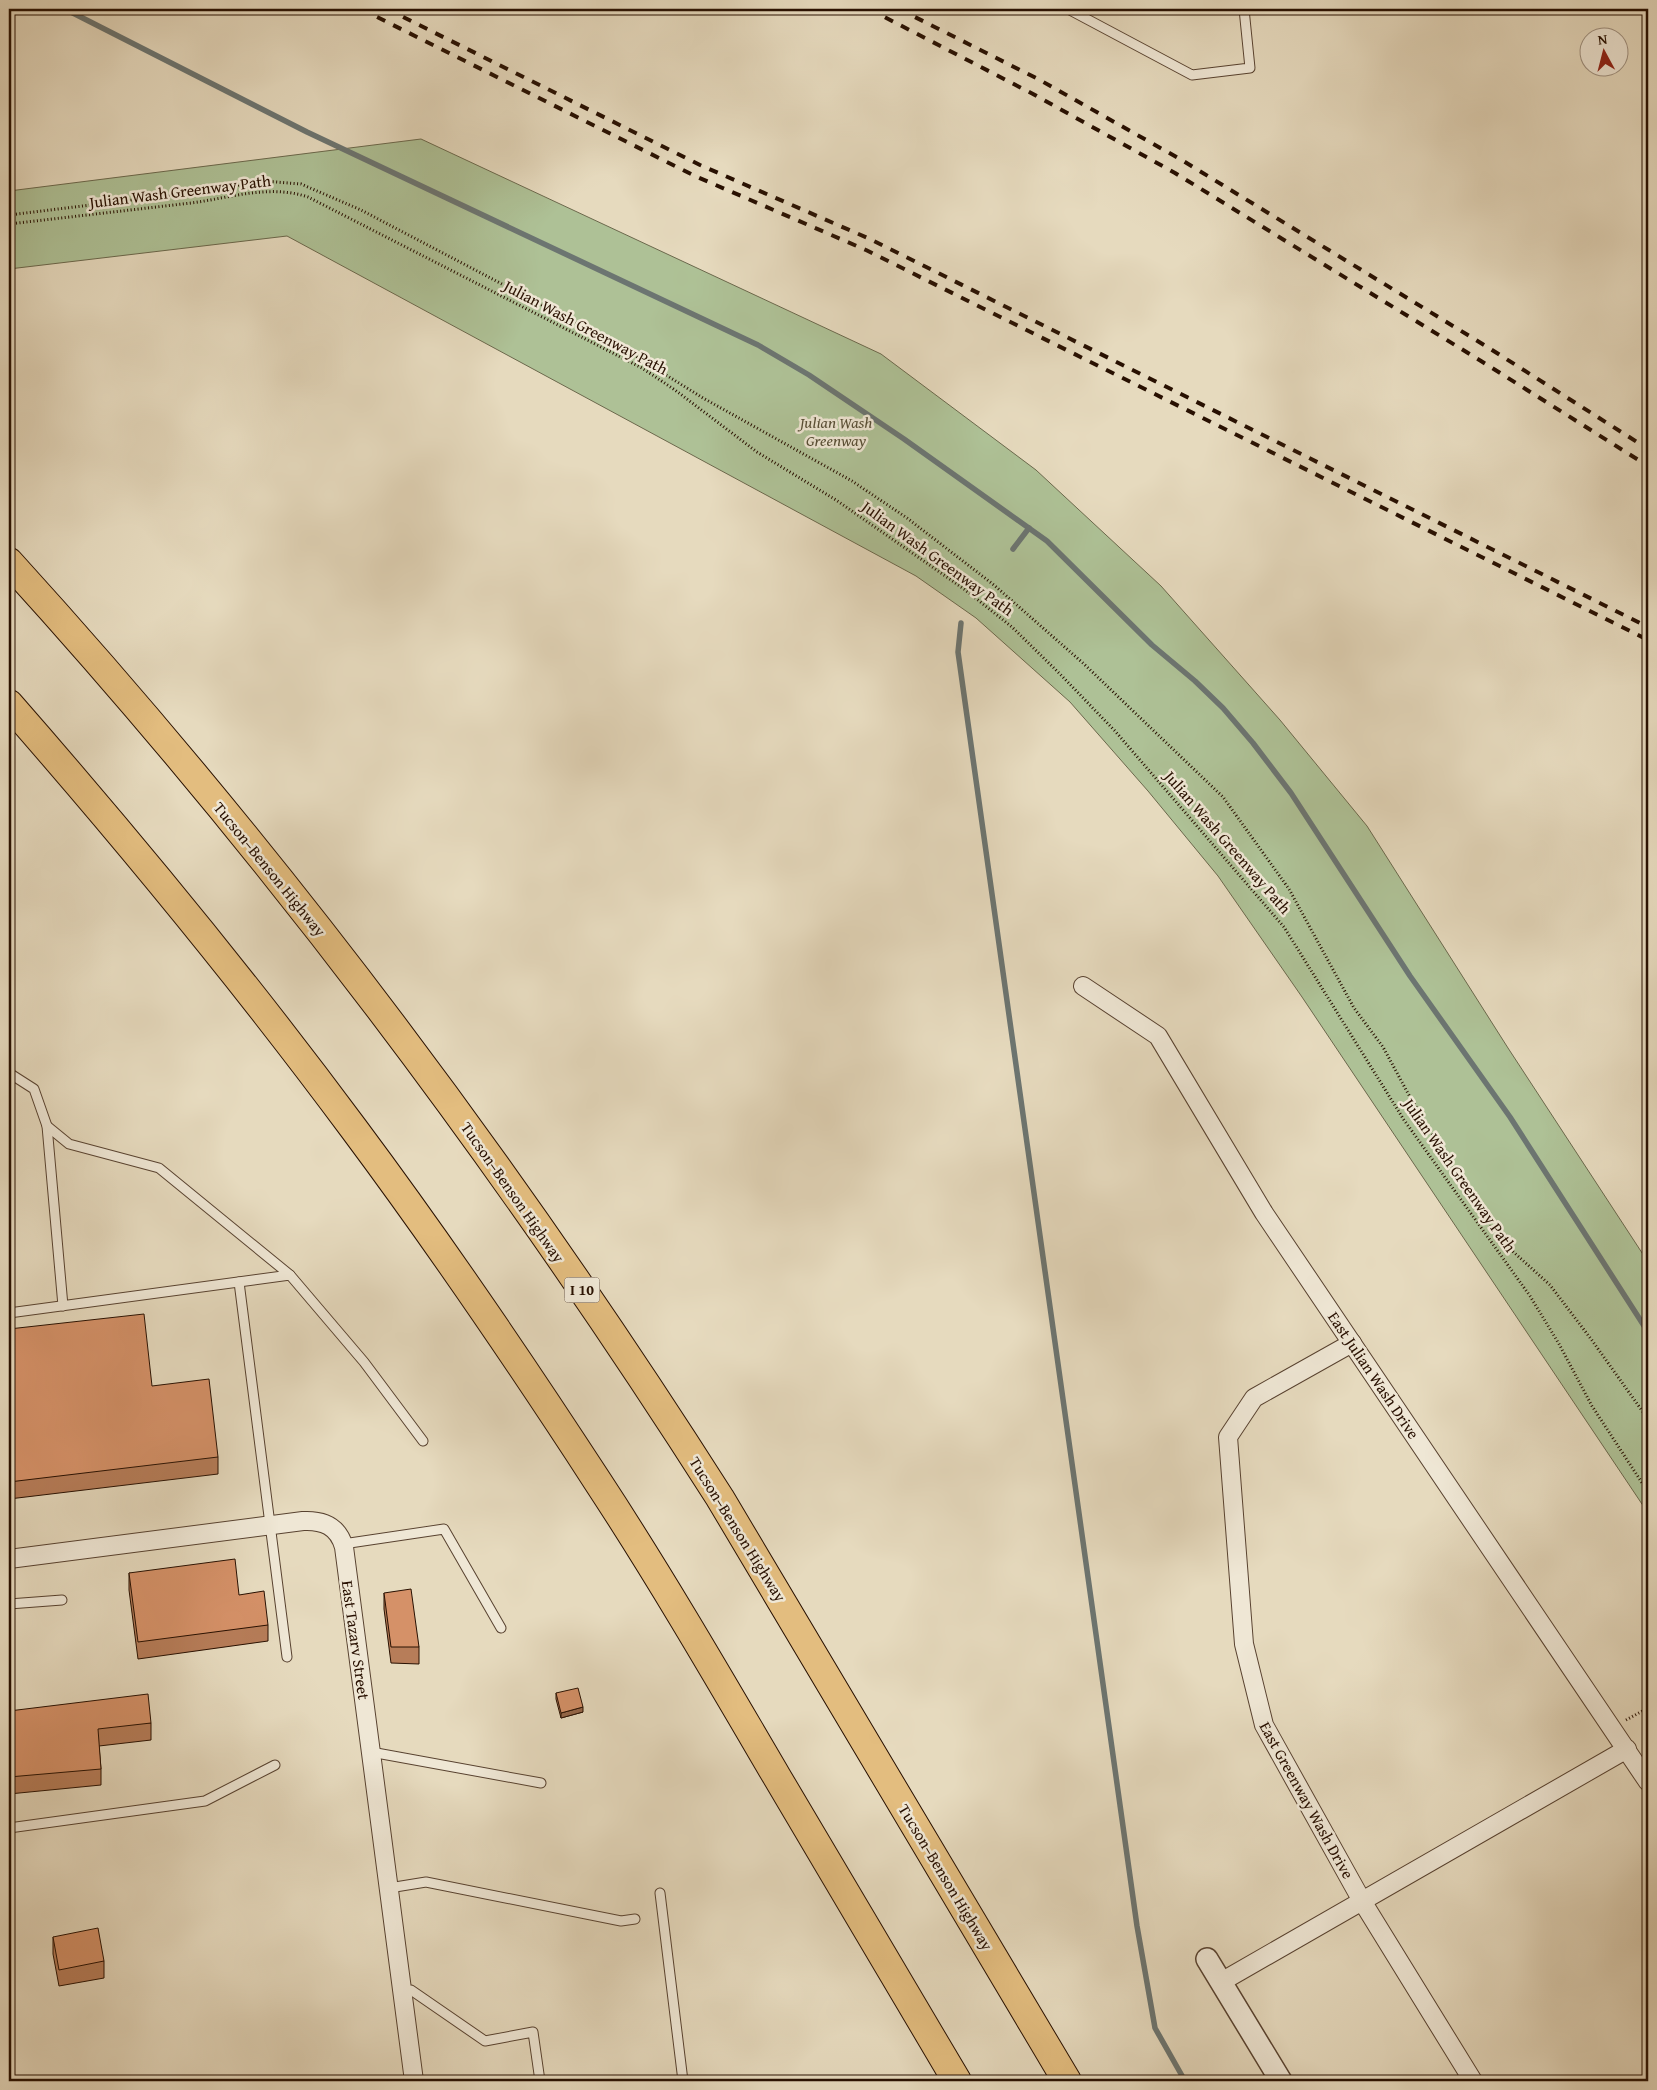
<svg xmlns="http://www.w3.org/2000/svg" width="1657" height="2090" viewBox="0 0 1657 2090" font-family="'Gentium Book Plus',serif">
	<style>
		.green { fill: #aec196; stroke: #6b684c }
		.lines { fill: none; stroke-linecap: round; stroke-linejoin: round }
		.stream { stroke: #6c7571; stroke-width: 5.5 }
		.service-casing { stroke: #584230; stroke-width: 11 }
		.minor-casing { stroke: #584230; stroke-width: 20 }
		.tertiary-casing { stroke: #584230; stroke-width: 24 }
		.motorway-casing { stroke: #281001; stroke-width: 30 }
		.path { stroke: #281001; stroke-width: 3; stroke-dasharray: 1 2.5; stroke-linecap: butt }
		.service { stroke: #efe7d5; stroke-width: 9 }
		.minor { stroke: #efe7d5; stroke-width: 18 }
		.tertiary { stroke: #efe7d5; stroke-width: 21 }
		.motorway { stroke: #e3bd7f; stroke-width: 28 }
		.rail { stroke: #281001; stroke-width: 4; stroke-dasharray: 9 9; stroke-linecap: butt }
		.wall { fill: #b77d59; stroke: #281001 }
		.shaded-wall { fill: #956649; stroke: #281001 }
		.building { fill: #d59168; stroke: #281001 }
		.labels { text-anchor: middle; stroke-width: 5; stroke-linejoin: round; paint-order: stroke }
		.shield { fill: #efe7d5; stroke: #645041; stroke-width: 1 }
		.shield-label { font-size: 15px; font-weight: bold; fill: #281001 }
		.street-label { font-size: 16px; fill: #281001; stroke: #efe7d5 }
		.park-label { font-size: 16px; font-style: italic; fill: #574e35; stroke: #efe7d5 }
	</style>
	<rect width="100%" height="100%" fill="#e6dabe"/>
	<filter id="stains"><feTurbulence type="fractalNoise" baseFrequency=".004" numOctaves="4"/><feColorMatrix values="0 0 0 0 .2 0 0 0 0 .09 0 0 0 0 .02 0 0 0 .5 -.17"/></filter>
	<radialGradient id="worn" r=".72"><stop offset=".6" stop-color="#630" stop-opacity="0"/><stop offset="1" stop-color="#630" stop-opacity=".3"/></radialGradient>
	<polygon class="green" points="421,139 881,354 1036,470 1161,586 1280,720 1367,826 1508,1048 1648,1262 1648,1513 1302,997 1218,876 1148,791 1070,702 976,618 916,576 287,236 9,269 9,191"/>
	<g class="lines">
		<g class="stream">
			<polyline points="65,9 307,132 758,345 809,375 904,439 1047,541 1152,645 1195,681 1223,708 1253,743 1291,793 1410,976 1510,1117 1648,1332"/>
			<polyline points="1013,549 1029,528"/>
			<polyline points="961,623 958,652 1137,1926 1155,2028 1185,2081"/>
		</g>
		<g class="service-casing">
			<g id="service">
				<polyline points="1068,9 1192,75 1250,68 1244,9"/>
				<polyline points="9,1073 34,1089 47,1126 63,1306"/>
				<polyline points="47,1126 69,1144 159,1168 290,1275"/>
				<polyline points="239,1282 287,1657"/>
				<polyline points="9,1313 290,1275 364,1362 423,1441"/>
				<polyline points="343,1544 444,1529 501,1628"/>
				<polyline points="9,1604 62,1600"/>
				<polyline points="371,1752 541,1783"/>
				<polyline points="9,1828 205,1801 275,1765"/>
				<polyline points="389,1888 426,1882 621,1921 635,1919"/>
				<polyline points="660,1893 683,2081"/>
				<polyline points="403,1992 411,1990 485,2041 533,2032 540,2081"/>
			</g>
		</g>
		<g class="minor-casing">
			<g id="minor">
				<polyline points="1083,986 1158,1036 1264,1213 1648,1782"/>
				<polyline points="1352,1343 1254,1398 1228,1437 1244,1644 1264,1725 1362,1901 1473,2081"/>
				<path d="M9,1559L303,1521C323,1520 338,1526 344,1547L414,2081"/>
				<polyline points="1221,1982 1627,1749"/>
			</g>
		</g>
		<g class="tertiary-casing">
			<polyline id="tertiary" points="1207,1959 1281,2081"/>
		</g>
		<g class="motorway-casing">
			<g id="motorway">
				<path d="M9,562C273,852 509,1167 720,1498L1067,2081"/>
				<path d="M9,704C129,841 245,982 354,1129C439,1243 520,1362 598,1482C661,1578 719,1678 777,1777C837,1878 897,1980 957,2081"/>
			</g>
		</g>
		<g class="path">
			<polyline points="9,215 197,192 263,181 301,184 361,210 616,344 703,398 852,481 907,518 994,585 1084,664 1223,797 1289,889 1354,1008 1383,1047 1410,1097 1485,1221 1508,1247 1550,1285 1591,1339 1648,1419"/>
			<path d="M9,224C70,217 130,210 191,203C230,198 269,184 308,197L642,368L675,390L757,452L836,500L964,589L1012,627L1060,674L1115,731L1284,927L1404,1120L1530,1296L1559,1344L1592,1406L1648,1492"/>
			<polyline points="1626,1720 1648,1708"/>
		</g>
		<use href="#service" class="service"/>
		<use href="#minor" class="minor"/>
		<use href="#tertiary" class="tertiary"/>
		<use href="#motorway" class="motorway"/>
		<g class="rail">
			<polyline points="361,9 695,176 866,250 1648,640"/>
			<polyline points="387,9 700,165 870,239 1648,627"/>
			<polyline points="869,9 1033,94 1175,173 1481,361 1648,466"/>
			<polyline points="899,9 1038,79 1180,159 1489,348 1648,449"/>
		</g>
	</g>
	<g class="wall">
		<polygon points="9,1329 152,1386 218,1457 218,1474 9,1499"/>
		<polygon points="129,1573 239,1595 268,1625 268,1641 138,1659 129,1590"/>
		<polygon points="384,1593 419,1647 419,1664 391,1663 384,1609"/>
		<polygon points="556,1693 583,1712 561,1718 556,1699"/>
		<polygon points="9,1711 151,1723 151,1740 99,1746 101,1769 101,1785 9,1794"/>
		<polygon points="53,1937 104,1961 104,1978 59,1986 53,1954"/>
	</g>
	<polygon class="shaded-wall" points="583,1707 583,1712 561,1718 561,1713"/>
	<g class="building">
		<polygon points="144,1314 152,1386 209,1379 218,1457 9,1482 9,1329"/>
		<polygon points="235,1559 239,1595 264,1591 268,1625 138,1642 129,1573"/>
		<polygon points="411,1589 419,1647 391,1647 384,1593"/>
		<polygon points="578,1688 583,1707 561,1713 556,1693"/>
		<polygon points="148,1694 151,1723 98,1729 101,1769 9,1777 9,1711"/>
		<polygon points="98,1928 104,1961 59,1970 53,1937"/>
	</g>
	<g class="labels">
		<rect class="shield" x="564.5" y="1277.5" width="35" height="25" rx="4"/>
		<g class="shield-label">
			<text x="582" y="1295">I 10</text>
		</g>
		<g class="street-label">
			<text transform="translate(180 191) rotate(-7)" y="6">Julian Wash Greenway Path</text>
			<text transform="translate(586 327) rotate(28)" y="6">Julian Wash Greenway Path</text>
			<text transform="translate(938 558) rotate(36)" y="6">Julian Wash Greenway Path</text>
			<text transform="translate(1228 842) rotate(49)" y="6">Julian Wash Greenway Path</text>
			<text transform="translate(270 869) rotate(51)" y="6">Tucson–Benson Highway</text>
			<text transform="translate(1460 1175) rotate(55)" y="6">Julian Wash Greenway Path</text>
			<text transform="translate(513 1192) rotate(55)" y="6">Tucson–Benson Highway</text>
			<text transform="translate(1374 1375) rotate(56)" y="6">East Julian Wash Drive</text>
			<text transform="translate(738 1529) rotate(58)" y="6">Tucson–Benson Highway</text>
			<text transform="translate(356 1640) rotate(82)" y="6">East Tazarv Street</text>
			<text transform="translate(1307 1800) rotate(61)" y="6">East Greenway Wash Drive</text>
			<text transform="translate(946 1877) rotate(59)" y="6">Tucson–Benson Highway</text>
		</g>
		<g class="park-label">
			<text x="836" y="428">Julian Wash<tspan x="836" dy="18">Greenway</tspan></text>
		</g>
	</g>
	<rect width="1657" height="2090" fill="none" stroke="#e6dabe" stroke-width="30"/>
	<rect x="10" y="10" width="1637" height="2070" fill="none" stroke="#281001" stroke-width="2.5"/>
	<rect x="15" y="15" width="1627" height="2060" fill="none" stroke="#281001"/>
	<g transform="translate(1604 52) rotate(353)"><circle r="24" fill="#efe7d5" stroke="#9f9180"/>
	<path d="M0-4L9 19L0 12L-9 19Z" fill="#8f2418"/>
	<text y="-8" font-size="14" font-weight="bold" text-anchor="middle" fill="#281001">N</text>
	</g>
	<rect width="100%" height="100%" filter="url(#stains)"/>
	<rect width="100%" height="100%" fill="url(#worn)"/>
</svg>
